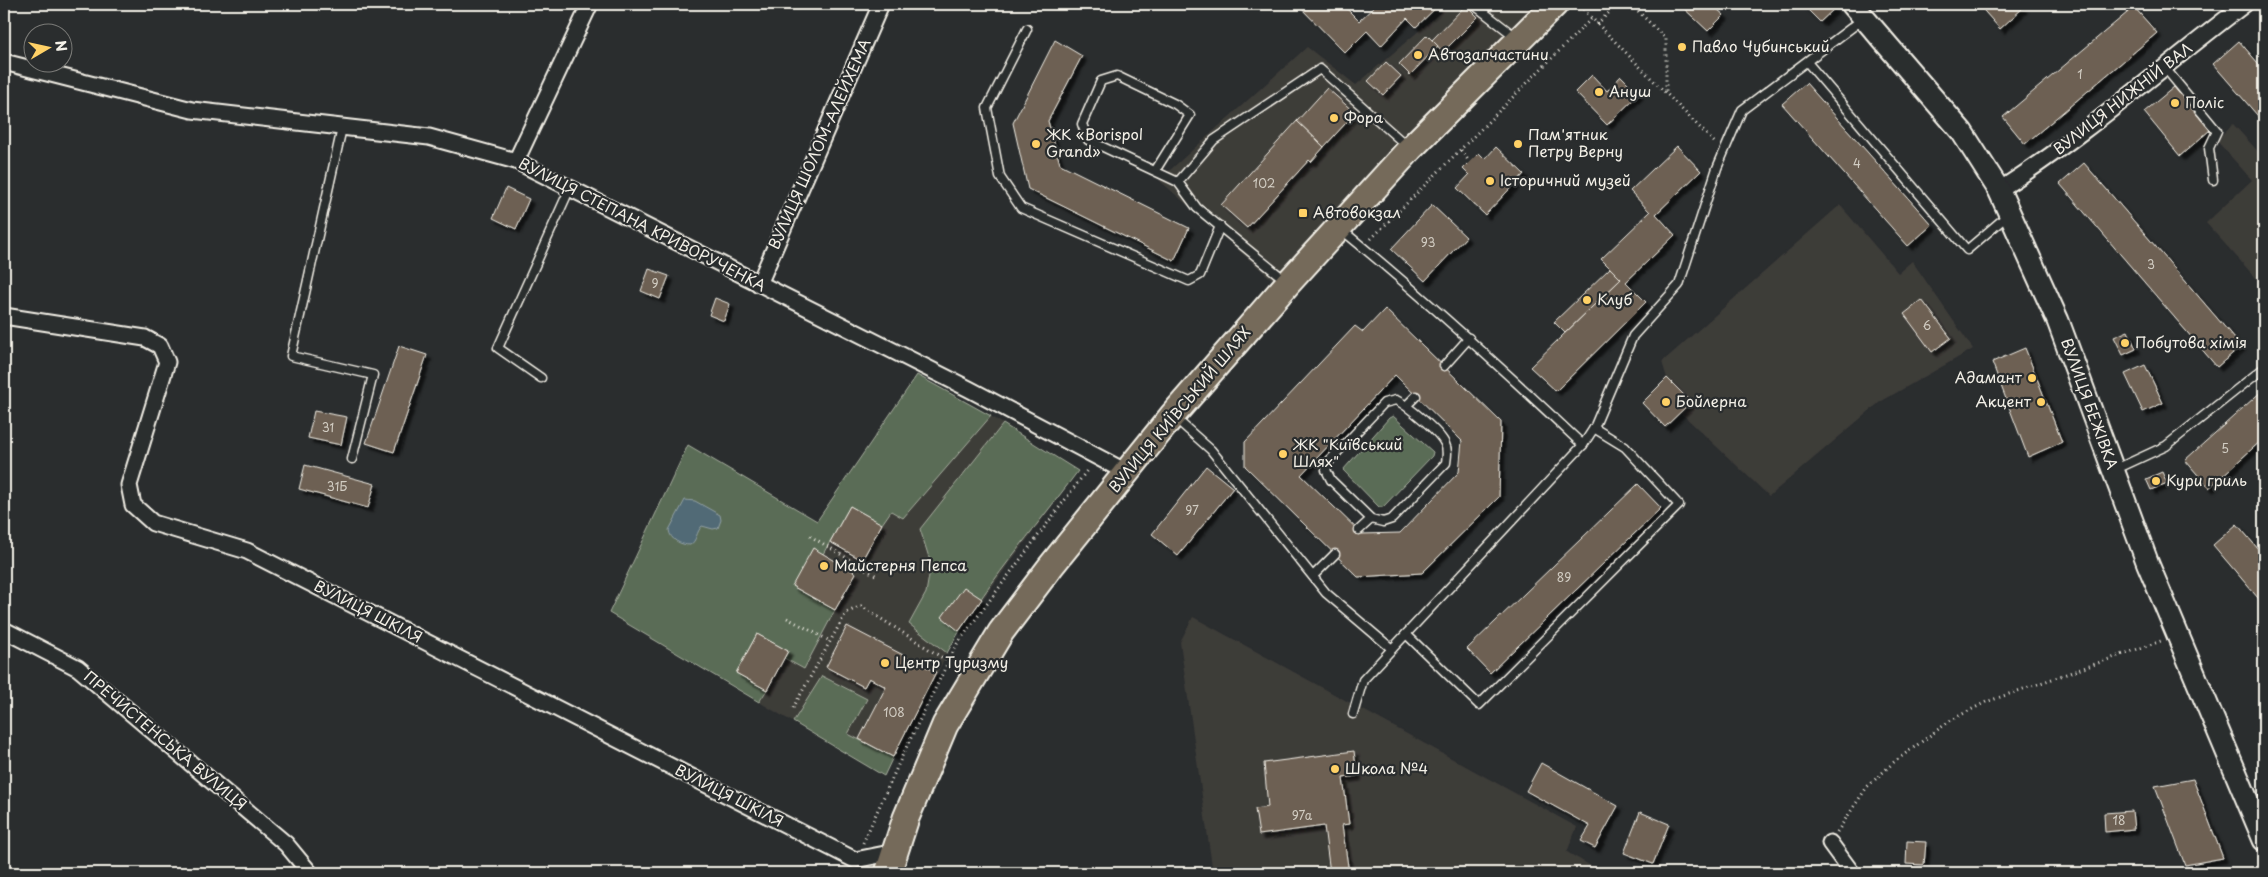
<svg xmlns="http://www.w3.org/2000/svg" width="2268" height="877" viewBox="0 0 2268 877" font-family="'Playpen Sans',sans-serif">
	<style>
		.built { fill: #3e3c39 }
		.green { fill: #5a6c56; stroke: #a7ae9f }
		.water { fill: #516a76; stroke: #92a0a4 }
		.building { fill: #6d6053; stroke: #f4f1e8; fill-rule: evenodd; filter: url(#shadow) }
		.lines { fill: none; stroke-linecap: round; stroke-linejoin: round }
		.service-casing { stroke: #f4f1e8; stroke-width: 11 }
		.minor-casing { stroke: #f4f1e8; stroke-width: 19 }
		.secondary-casing { stroke: #f4f1e8; stroke-width: 25 }
		.trunk-casing { stroke: #f4f1e8; stroke-width: 29 }
		.path { stroke: #f4f1e8; stroke-width: 3; stroke-dasharray: 1 4; stroke-linecap: butt }
		.service { stroke: #2a2d2e; stroke-width: 8 }
		.minor { stroke: #2a2d2e; stroke-width: 15 }
		.secondary { stroke: #2a2d2e; stroke-width: 21 }
		.trunk { stroke: #746a5a; stroke-width: 25 }
		.poi-dot { fill: #ffd166; stroke: #2a2d2e; stroke-width: 2 }
		.labels { text-anchor: middle; stroke-width: 4.5; stroke-linejoin: round; paint-order: stroke }
		.number-label { font-size: 12px; fill: #d2cdc3 }
		.poi-label { font-size: 15px; fill: #f4f1e8; stroke: #2a2d2e; text-anchor: start }
		.street-label { font-size: 15px; fill: #f4f1e8; stroke: #2a2d2e }
	</style>
	<defs>
		<filter id="shadow"><feDropShadow dx="4.5" dy="4.5" stdDeviation="1" flood-color="#0009"/></filter>
	</defs>
	<rect width="100%" height="100%" fill="#2a2d2e"/>
	<filter id="ink" filterUnits="userSpaceOnUse"><feTurbulence type="fractalNoise" baseFrequency=".02" numOctaves="2"/><feDisplacementMap in="SourceGraphic" scale="10" xChannelSelector="R" yChannelSelector="G"/><feConvolveMatrix kernelMatrix="1 2 1 2 8 2 1 2 1" color-interpolation-filters="sRGB"/></filter>
	<g filter="url(#ink)">
		<g class="built">
			<polygon points="1450,4 1545,4 1277,284 1159,180 1307,47 1356,85"/>
			<polygon points="2233,124 2264,158 2264,287 2206,223 2252,180 2216,140"/>
			<polygon points="1840,205 1898,273 1912,261 1973,349 1880,402 1769,496 1680,412 1691,401 1667,378 1662,362"/>
			<polygon points="917,375 994,418 1078,471 959,631 884,776 609,613 688,445 817,521"/>
			<polygon points="1193,617 1577,827 1567,852 1603,873 1213,873 1180,642"/>
			<polygon points="1812,870 1812,873 1748,873"/>
		</g>
		<g class="green">
			<polygon points="917,375 991,416 903,518 891,511 882,524 850,506 823,554 792,586 835,610 804,669 784,658 788,651 757,634 736,673 767,690 759,702 609,613 688,445 817,521"/>
			<polygon points="1393,416 1433,452 1432,456 1383,507 1379,507 1343,470 1389,418"/>
			<path d="M1003,424L1078,471C1034,530 982,589 947,653L909,624L926,593L931,564L920,529Z"/>
			<polygon points="822,676 867,699 848,734 893,757 884,776 793,722"/>
		</g>
		<path class="water" d="M685,500L695,501L720,515L721,520L718,528L713,529L702,526C696,532 697,541 690,545C681,545 670,540 669,530Z"/>
		<g class="building">
			<polygon points="1297,4 1342,4 1359,21 1377,4 1396,5 1440,4 1416,27 1407,18 1381,46 1367,31 1345,53"/>
			<polygon points="1679,4 1711,4 1724,15 1708,31"/>
			<polygon points="1802,4 1829,4 1834,9 1820,22"/>
			<polygon points="1978,4 2019,4 2023,8 2000,29"/>
			<polygon points="1466,5 1478,17 1443,52 1432,40"/>
			<polygon points="2134,7 2157,33 2025,144 2003,117"/>
			<polygon points="1427,35 1438,46 1410,75 1399,64"/>
			<polygon points="1055,40 1082,56 1048,121 1060,164 1189,228 1174,261 1028,189 1013,123"/>
			<polygon points="2239,41 2264,70 2264,123 2213,64"/>
			<polygon points="1386,62 1401,76 1383,95 1368,81"/>
			<polygon points="1592,75 1607,91 1621,76 1639,94 1607,125 1575,92"/>
			<polygon points="1806,83 1932,225 1908,246 1782,104"/>
			<polygon points="2174,87 2210,130 2180,156 2144,112"/>
			<polygon points="1327,88 1355,113 1324,147 1297,121"/>
			<polygon points="1297,121 1324,147 1311,162 1309,160 1247,228 1221,205"/>
			<polygon points="1677,146 1701,171 1656,214 1675,235 1626,282 1646,302 1556,391 1530,367 1621,279 1601,259 1650,212 1630,191"/>
			<polygon points="1496,147 1524,174 1485,215 1457,188 1469,175 1463,169 1479,153 1485,159"/>
			<polygon points="2084,163 2241,346 2217,367 2060,184"/>
			<polygon points="506,188 529,199 516,229 493,218"/>
			<polygon points="1432,205 1466,237 1425,281 1391,249"/>
			<polygon points="1610,268 1621,279 1565,333 1554,322"/>
			<polygon points="649,269 669,276 660,299 641,291"/>
			<polygon points="715,298 730,304 724,321 709,315"/>
			<polygon points="1922,300 1951,338 1932,352 1904,314"/>
			<path d="M1385,309L1501,422L1499,497L1422,573L1358,577L1245,466V442L1355,326L1363,332ZM1395,375L1462,441L1459,472L1400,533L1362,534L1301,475Z"/>
			<polygon points="2128,331 2136,349 2123,355 2114,337"/>
			<polygon points="399,346 427,355 394,452 366,443"/>
			<polygon points="2025,348 2062,442 2028,457 1992,362"/>
			<polygon points="2145,365 2163,403 2143,412 2125,374"/>
			<polygon points="1667,378 1691,402 1665,427 1642,403"/>
			<polygon points="2264,389 2264,438 2209,488 2185,460"/>
			<polygon points="314,411 347,417 341,445 308,438"/>
			<polygon points="305,465 375,484 368,508 299,489"/>
			<polygon points="1206,466 1233,488 1178,556 1152,534"/>
			<polygon points="2162,472 2167,483 2151,490 2146,479"/>
			<polygon points="1638,484 1661,508 1490,673 1467,649"/>
			<polygon points="850,506 882,524 862,560 830,542"/>
			<polygon points="2237,524 2264,556 2264,605 2213,545"/>
			<polygon points="813,548 856,573 835,610 792,586"/>
			<polygon points="964,587 982,599 959,631 942,617"/>
			<polygon points="847,626 936,672 893,757 859,739 886,687 869,678 864,687 826,667"/>
			<polygon points="757,634 788,651 767,690 736,673"/>
			<polygon points="1354,751 1357,776 1343,778 1349,824 1342,825 1349,873 1330,873 1324,826 1259,835 1255,809 1268,807 1264,763"/>
			<polygon points="1541,763 1618,806 1595,848 1581,841 1590,826 1526,791"/>
			<polygon points="2193,779 2223,858 2185,865 2155,786"/>
			<polygon points="2132,811 2134,829 2105,832 2104,813"/>
			<polygon points="1640,812 1669,824 1653,864 1624,853"/>
			<polygon points="1907,841 1926,842 1924,865 1906,864"/>
		</g>
		<g class="lines">
			<g class="service-casing">
				<g id="service">
					<polyline points="1473,4 1517,38"/>
					<polyline points="1027,29 987,108 1000,177 1021,208 1189,281 1200,275 1220,226"/>
					<polyline points="1807,62 1967,250 2008,215"/>
					<polyline points="2165,68 2217,131 2209,148 2213,180"/>
					<polyline points="342,128 291,356 373,375 352,459"/>
					<polyline points="1155,171 1190,115 1175,104 1117,76 1101,81 1082,124 1088,140 1178,182"/>
					<path d="M1342,230C1425,298 1505,371 1583,445"/>
					<polyline points="1285,280 1197,208 1178,182 1214,140 1320,69 1407,146"/>
					<polyline points="1444,366 1469,338"/>
					<polyline points="541,378 498,348 570,188"/>
					<path d="M1396,400C1407,405 1440,432 1445,444C1448,450 1447,456 1446,463L1392,519L1383,522L1371,519L1331,480L1326,470L1330,460L1384,403Z"/>
					<polyline points="1407,405 1416,396"/>
					<polyline points="1174,417 1211,450 1326,593 1392,649"/>
					<polyline points="2114,470 2166,446 2264,368"/>
					<polyline points="1359,530 1371,519"/>
					<polyline points="1313,576 1335,554"/>
					<polyline points="1406,634 1479,705 1679,505 1625,447 1594,428"/>
					<polyline points="1353,714 1363,680 1583,445 1594,428 1633,336 1679,285 1717,168 1742,110 1863,19"/>
				</g>
			</g>
			<g class="minor-casing">
				<g id="minor">
					<polyline points="4,62 192,110 429,137 516,161 969,389 1126,472"/>
					<polyline points="516,161 590,4"/>
					<path d="M1999,190C2086,135 2163,66 2245,4"/>
					<polyline points="759,284 881,4"/>
					<polyline points="4,316 145,338 160,346 167,362 129,485 133,505 153,523 247,551 855,860 895,852"/>
					<polyline points="4,630 78,668 286,844 310,873"/>
					<polyline points="1830,843 1852,873"/>
				</g>
			</g>
			<g class="secondary-casing">
				<polyline id="secondary" points="1852,4 1962,132 1999,190 2058,321 2148,564 2264,840"/>
			</g>
			<g class="trunk-casing">
				<polyline id="trunk" points="888,873 906,818 945,725 1001,632 1051,566 1172,416 1289,282 1410,149 1555,4"/>
			</g>
			<g class="path">
				<polyline points="1631,4 1666,39 1666,93"/>
				<polyline points="1737,4 1740,7"/>
				<polyline points="1580,6 1715,143"/>
				<polyline points="1597,24 1618,4"/>
				<polyline points="1461,150 1468,160"/>
				<polyline points="1371,239 1592,18"/>
				<polyline points="810,536 877,576"/>
				<polyline points="787,618 830,641"/>
				<polyline points="793,708 846,613 861,606 949,662"/>
				<polyline points="1837,832 1867,787 1894,762 1951,720 1986,702 2161,641"/>
				<polyline points="863,843 903,754 957,644 1088,469"/>
			</g>
			<use href="#service" class="service"/>
			<use href="#minor" class="minor"/>
			<use href="#secondary" class="secondary"/>
			<use href="#trunk" class="trunk"/>
		</g>
	</g>
	<g class="poi-dot">
		<circle cx="1682" cy="47" r="5"/>
		<circle cx="1418" cy="55" r="5"/>
		<circle cx="1599" cy="92" r="5"/>
		<circle cx="2175" cy="103" r="5"/>
		<circle cx="1334" cy="118" r="5"/>
		<circle cx="1036" cy="144" r="5"/>
		<circle cx="1518" cy="144" r="5"/>
		<circle cx="1490" cy="181" r="5"/>
		<rect x="1298" y="208" width="10" height="10" rx="2.5"/>
		<circle cx="1587" cy="300" r="5"/>
		<circle cx="2125" cy="343" r="5"/>
		<circle cx="2032" cy="378" r="5"/>
		<circle cx="1666" cy="402" r="5"/>
		<circle cx="2041" cy="402" r="5"/>
		<circle cx="1283" cy="454" r="5"/>
		<circle cx="2156" cy="481" r="5"/>
		<circle cx="824" cy="566" r="5"/>
		<circle cx="885" cy="663" r="5"/>
		<circle cx="1335" cy="769" r="5"/>
	</g>
	<g class="labels">
		<g class="number-label">
			<text x="2080" y="79">1</text>
			<text x="1857" y="168">4</text>
			<text x="1264" y="188">102</text>
			<text x="1428" y="247">93</text>
			<text x="2151" y="269">3</text>
			<text x="655" y="288">9</text>
			<text x="1927" y="330">6</text>
			<text x="328" y="432">31</text>
			<text x="2225" y="453">5</text>
			<text x="337" y="491">31Б</text>
			<text x="1192" y="515">97</text>
			<text x="1564" y="582">89</text>
			<text x="894" y="717">108</text>
			<text x="1302" y="820">97а</text>
			<text x="2119" y="825">18</text>
		</g>
		<g class="poi-label">
			<text x="1692" y="52">Павло Чубинський</text>
			<text x="1428" y="60">Автозапчастини</text>
			<text x="1609" y="97">Ануш</text>
			<text x="2185" y="108">Поліс</text>
			<text x="1344" y="123">Фора</text>
			<text x="1046" y="140">ЖК «Borispol<tspan x="1046" dy="17">Grand»</tspan></text>
			<text x="1528" y="140">Пам'ятник<tspan x="1528" dy="17">Петру Верну</tspan></text>
			<text x="1500" y="186">Історичний музей</text>
			<text x="1313" y="218">Автовокзал</text>
			<text x="1597" y="305">Клуб</text>
			<text x="2135" y="348">Побутова хімія</text>
			<text x="2022" y="383" text-anchor="end">Адамант</text>
			<text x="1676" y="407">Бойлерна</text>
			<text x="2031" y="407" text-anchor="end">Акцент</text>
			<text x="1293" y="450">ЖК "Київський<tspan x="1293" dy="17">Шлях"</tspan></text>
			<text x="2166" y="486">Кури гриль</text>
			<text x="834" y="571">Майстерня Пепса</text>
			<text x="895" y="668">Центр Туризму</text>
			<text x="1345" y="774">Школа №4</text>
		</g>
		<g class="street-label">
			<text transform="translate(2123 99) rotate(-38)" y="5">ВУЛИЦЯ НИЖНІЙ ВАЛ</text>
			<text transform="translate(820 144) rotate(-66)" y="5">ВУЛИЦЯ ШОЛОМ-АЛЕЙХЕМА</text>
			<text transform="translate(642 225) rotate(27)" y="5">ВУЛИЦЯ СТЕПАНА КРИВОРУЧЕНКА</text>
			<text transform="translate(2089 404) rotate(70)" y="5">ВУЛИЦЯ БЕЖІВКА</text>
			<text transform="translate(1180 410) rotate(-50)" y="5">ВУЛИЦЯ КИЇВСЬКИЙ ШЛЯХ</text>
			<text transform="translate(368 612) rotate(27)" y="5">ВУЛИЦЯ ШКІЛЯ</text>
			<text transform="translate(165 741) rotate(40)" y="5">ПРЕЧИСТЕНСЬКА ВУЛИЦЯ</text>
			<text transform="translate(729 796) rotate(27)" y="5">ВУЛИЦЯ ШКІЛЯ</text>
		</g>
	</g>
	<rect width="2268" height="877" fill="none" stroke="#2a2d2e" stroke-width="20"/>
	<rect x="10" y="10" width="2248" height="857" fill="none" stroke="#f4f1e8" stroke-width="2" filter="url(#ink)"/>
	<g transform="translate(48 48) rotate(81)"><circle r="24" fill="#2a2d2e" stroke="#7b7b78"/>
	<path d="M0-4L9 19L0 12L-9 19Z" fill="#ffd166"/>
	<text y="-8" font-size="14" font-weight="bold" text-anchor="middle" fill="#f4f1e8">N</text>
	</g>
</svg>
